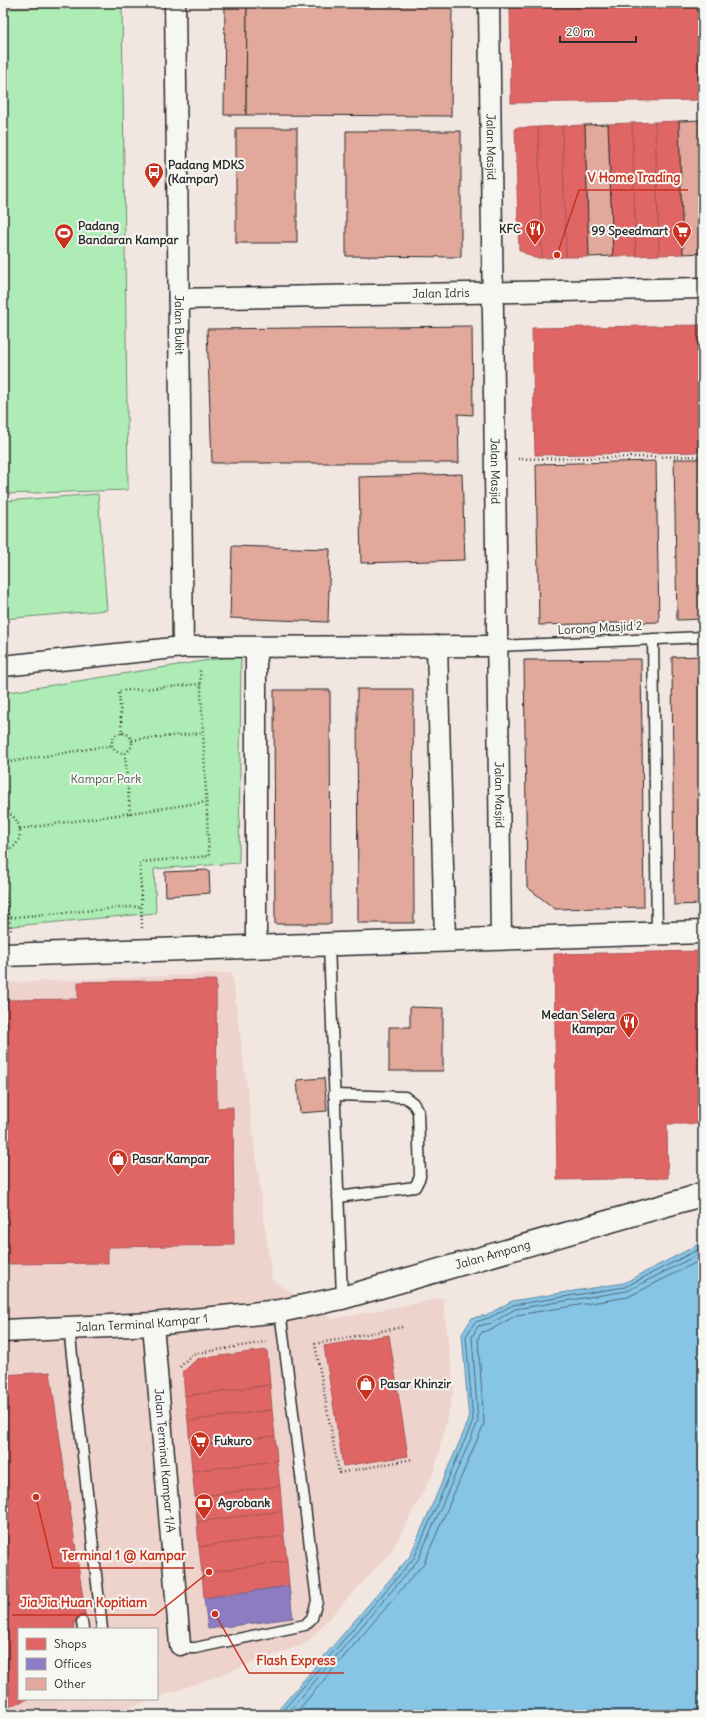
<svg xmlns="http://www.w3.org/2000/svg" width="706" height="1718" viewBox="0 0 706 1718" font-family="Delius,sans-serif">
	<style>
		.built { fill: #edd3cc }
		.green { fill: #adecb4; stroke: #6c8c70 }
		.water { fill: #86c5e6; stroke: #62879b }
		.shops { fill: #e06666; stroke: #aa5454 }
		.offices { fill: #8e7cc3; stroke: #706495 }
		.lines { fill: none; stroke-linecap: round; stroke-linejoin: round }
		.shore { stroke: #4f6976; stroke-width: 1 }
		.building { fill: #e1a89b; stroke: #2b2b2b }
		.service-casing { stroke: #2b2b2b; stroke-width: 13 }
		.minor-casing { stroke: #2b2b2b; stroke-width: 23 }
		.tertiary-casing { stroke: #2b2b2b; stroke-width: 25 }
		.path { stroke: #2b2b2b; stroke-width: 2.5; stroke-dasharray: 1 3; stroke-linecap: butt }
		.service { stroke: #f6f6f2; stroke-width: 10 }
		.minor { stroke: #f6f6f2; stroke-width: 20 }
		.tertiary { stroke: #f6f6f2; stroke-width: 22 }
		.labels { text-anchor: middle; stroke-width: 4; stroke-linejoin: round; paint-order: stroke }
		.street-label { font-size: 12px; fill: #2b2b2b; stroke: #f6f6f2 }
		.poi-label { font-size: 12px; font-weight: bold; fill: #2b2b2b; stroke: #f6f6f2; text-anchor: start }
		.park-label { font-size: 12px; fill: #4c5b4d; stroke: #f6f6f2 }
		.leader { fill: none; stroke: #c8321e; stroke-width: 1.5 }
		.callout-dot { fill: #c8321e; stroke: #f6f6f2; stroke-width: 1.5 }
		.callout-label { font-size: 13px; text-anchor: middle; font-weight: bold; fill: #c8321e; stroke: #f6f6f2; stroke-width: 4; stroke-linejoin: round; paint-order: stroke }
	</style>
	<rect width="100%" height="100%" fill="#f2e6e1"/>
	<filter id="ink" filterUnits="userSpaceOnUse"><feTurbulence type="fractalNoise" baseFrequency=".025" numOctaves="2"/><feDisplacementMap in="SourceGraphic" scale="8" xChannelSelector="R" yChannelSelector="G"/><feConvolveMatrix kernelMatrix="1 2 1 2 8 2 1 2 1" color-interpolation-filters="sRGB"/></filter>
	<g filter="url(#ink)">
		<polygon class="built" points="232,973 272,1280 332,1319 443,1298 454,1388 435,1470 391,1552 305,1644 157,1698 157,1629 19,1629 19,1699 154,1699 109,1715 3,1715 3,983"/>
		<g class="green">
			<polygon points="122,5 128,490 3,494 3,9"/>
			<polygon points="98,494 107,610 3,619 3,501"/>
			<polygon points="241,655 239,863 154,869 156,913 3,927 3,693"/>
		</g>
		<polygon class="water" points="703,1242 703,1715 274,1715 410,1556 469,1420 462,1334 472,1318 487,1315 512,1301 624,1283"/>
		<g class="shops">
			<polygon points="510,3 703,3 703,100 511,103"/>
			<polygon points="679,121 683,254 659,255 655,122"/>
			<polygon points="655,122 659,255 636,256 632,123"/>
			<polygon points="632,123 636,256 613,256 608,124"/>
			<polygon points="585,125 589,257 566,257 562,126"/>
			<polygon points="562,126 566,257 542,258 538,127"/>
			<polygon points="538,127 542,258 534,258 519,250 515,128"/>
			<polygon points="703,325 703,452 535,455 532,328"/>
			<polygon points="703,951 703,1124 667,1124 668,1178 557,1180 554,954"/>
			<polygon points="216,980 217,1108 233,1107 234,1245 108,1247 108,1263 3,1264 3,1000 78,999 78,982"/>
			<polygon points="389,1335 408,1456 343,1466 324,1346"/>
			<polygon points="267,1350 270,1385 185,1396 183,1372 197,1359"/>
			<polygon points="50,1372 86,1619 74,1622 75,1629 19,1629 19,1699 28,1699 3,1709 3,1373 3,1375"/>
			<polygon points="270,1385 272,1410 188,1421 185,1396"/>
			<polygon points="272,1410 275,1436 190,1446 188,1421"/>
			<polygon points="275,1436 277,1461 192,1471 190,1446"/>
			<polygon points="277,1461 280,1486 195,1497 192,1471"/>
			<polygon points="280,1486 282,1511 197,1522 195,1497"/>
			<polygon points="282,1511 284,1536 199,1547 197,1522"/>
			<polygon points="284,1536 287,1561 202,1573 199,1547"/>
			<polygon points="287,1561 289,1586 204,1598 202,1573"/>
		</g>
		<polygon class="offices" points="289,1586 293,1618 208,1629 204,1598"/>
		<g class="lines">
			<g class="shore">
				<polyline points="279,1715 414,1558 473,1421 466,1336 475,1322 489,1318 513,1305 625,1287 703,1247"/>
				<polyline points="286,1715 418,1560 478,1422 472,1337 478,1326 492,1323 515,1309 627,1291 703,1252"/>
				<polyline points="294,1715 424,1563 484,1424 478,1338 482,1332 494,1328 517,1315 628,1297 703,1259"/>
			</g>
		</g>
		<g class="building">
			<polygon points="225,3 247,3 246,115 224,115"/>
			<polygon points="247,3 452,3 451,116 246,115"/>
			<polygon points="702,120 703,253 683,254 679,121"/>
			<polygon points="608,124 613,256 589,257 585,125"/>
			<rect x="236" y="128" width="61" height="115"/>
			<polygon points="346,131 461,131 461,257 346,256"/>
			<polygon points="472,326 473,415 458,414 459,463 212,463 207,329"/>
			<polygon points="674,459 703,459 703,619 677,620"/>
			<polygon points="656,461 659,622 539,625 536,464"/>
			<polygon points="462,474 465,560 361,563 359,477"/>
			<polygon points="232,546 330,549 328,622 230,618"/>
			<polygon points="703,656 703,904 674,905 672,657"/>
			<polygon points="641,659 644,907 555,909 527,887 524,660"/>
			<polygon points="357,689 413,689 414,923 358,923"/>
			<polygon points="274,690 330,690 331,924 275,924"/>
			<polygon points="209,870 210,893 166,896 165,872"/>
			<polygon points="410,1007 443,1008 443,1071 389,1071 389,1027 410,1027"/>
			<polygon points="324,1078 327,1111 300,1113 297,1080"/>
		</g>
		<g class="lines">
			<g class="service-casing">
				<g id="service">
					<polyline points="653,639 657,933"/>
					<polyline points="498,646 703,637"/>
					<polyline points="329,944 342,1298"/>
					<polyline points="334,1095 405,1097 413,1103 418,1111 420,1177 415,1187 338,1197"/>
					<polyline points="69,1328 102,1629"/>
					<polyline points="82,1622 83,1629"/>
					<polyline points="180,1645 185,1648 195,1648 305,1625 312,1618 317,1601 280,1311"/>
				</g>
			</g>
			<g class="minor-casing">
				<g id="minor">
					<path id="s1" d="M175,3L183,647"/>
					<path id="s2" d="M489,3L501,938"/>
					<path id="s3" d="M179,299L703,288"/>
					<polyline points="437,646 445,940"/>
					<polyline points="3,666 183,647 498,646"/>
					<polyline points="256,947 256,647"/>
					<path id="s4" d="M153,1324L180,1645"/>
				</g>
			</g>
			<g class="tertiary-casing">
				<g id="tertiary">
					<polyline points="3,955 703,932"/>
					<path id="s5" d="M3,1331L153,1324L280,1311L342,1298L691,1198L703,1193"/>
				</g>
			</g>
			<g class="path">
				<polyline points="518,459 703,456"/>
				<circle cx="122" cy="743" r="10"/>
				<polyline points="122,734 119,691 201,684"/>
				<polyline points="132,740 203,733"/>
				<polyline points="125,753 130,814"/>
				<polyline points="3,763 113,745"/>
				<path d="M3,811C25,817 26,848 3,851"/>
				<polyline points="20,829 206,802"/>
				<polyline points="3,878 11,931"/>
				<polyline points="3,918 142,906"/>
				<polyline points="142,928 140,862 209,856 200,669"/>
				<polyline points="402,1327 315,1344 339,1473 413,1459"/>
				<polyline points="180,1367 192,1354 266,1342"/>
			</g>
			<use href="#service" class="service"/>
			<use href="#minor" class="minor"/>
			<use href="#tertiary" class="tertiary"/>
		</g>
	</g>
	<defs>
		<g id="bus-pin" transform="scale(1)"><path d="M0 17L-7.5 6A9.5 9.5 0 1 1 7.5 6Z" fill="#c8321e" stroke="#f6f6f2"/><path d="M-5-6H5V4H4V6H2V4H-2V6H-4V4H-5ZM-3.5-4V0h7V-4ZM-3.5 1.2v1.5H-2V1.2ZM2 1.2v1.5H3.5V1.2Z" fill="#fff"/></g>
		<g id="restaurant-pin" transform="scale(1)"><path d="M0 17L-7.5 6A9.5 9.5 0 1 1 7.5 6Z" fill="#c8321e" stroke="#f6f6f2"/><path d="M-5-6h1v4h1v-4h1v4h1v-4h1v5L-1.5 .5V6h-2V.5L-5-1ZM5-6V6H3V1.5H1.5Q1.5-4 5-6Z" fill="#fff"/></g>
		<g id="supermarket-pin" transform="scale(1)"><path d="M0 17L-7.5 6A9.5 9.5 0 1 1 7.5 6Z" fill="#c8321e" stroke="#f6f6f2"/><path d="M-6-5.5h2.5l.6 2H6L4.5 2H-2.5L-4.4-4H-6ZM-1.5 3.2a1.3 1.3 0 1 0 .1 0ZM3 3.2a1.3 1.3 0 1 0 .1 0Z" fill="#fff"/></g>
		<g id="stadium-pin" transform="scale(1)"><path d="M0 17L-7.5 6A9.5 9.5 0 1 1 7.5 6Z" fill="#c8321e" stroke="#f6f6f2"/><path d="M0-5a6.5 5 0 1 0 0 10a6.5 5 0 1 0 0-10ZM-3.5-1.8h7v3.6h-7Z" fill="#fff"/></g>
		<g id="shop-pin" transform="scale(1)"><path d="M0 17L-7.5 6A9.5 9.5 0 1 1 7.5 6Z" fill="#c8321e" stroke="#f6f6f2"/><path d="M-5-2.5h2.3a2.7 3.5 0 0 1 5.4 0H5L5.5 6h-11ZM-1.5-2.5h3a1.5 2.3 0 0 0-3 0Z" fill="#fff"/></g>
		<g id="bank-pin" transform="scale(1)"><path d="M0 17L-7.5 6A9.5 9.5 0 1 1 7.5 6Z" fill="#c8321e" stroke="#f6f6f2"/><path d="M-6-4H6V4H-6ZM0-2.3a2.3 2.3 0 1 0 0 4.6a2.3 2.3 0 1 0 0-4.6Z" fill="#fff"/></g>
	</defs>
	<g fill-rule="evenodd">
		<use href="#bus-pin" x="154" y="172"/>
		<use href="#restaurant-pin" x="535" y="229"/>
		<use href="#supermarket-pin" x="682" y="231"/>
		<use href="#stadium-pin" x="64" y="233"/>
		<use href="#restaurant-pin" x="629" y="1022"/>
		<use href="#shop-pin" x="118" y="1159"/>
		<use href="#shop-pin" x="366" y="1384"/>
		<use href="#supermarket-pin" x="200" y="1441"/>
		<use href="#bank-pin" x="204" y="1503"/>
	</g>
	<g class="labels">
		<g class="street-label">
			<text dy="4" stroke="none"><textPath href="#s2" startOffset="144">Jalan Masjid</textPath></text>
			<text dy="4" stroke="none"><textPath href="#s3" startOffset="262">Jalan Idris</textPath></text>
			<text dy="4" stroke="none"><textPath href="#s1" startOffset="322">Jalan Bukit</textPath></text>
			<text dy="4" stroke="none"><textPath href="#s2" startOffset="468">Jalan Masjid</textPath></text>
			<text transform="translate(600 628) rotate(-3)" y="4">Lorong Masjid 2</text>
			<text dy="4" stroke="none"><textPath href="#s2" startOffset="792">Jalan Masjid</textPath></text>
			<text dy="4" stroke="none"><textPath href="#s5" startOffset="498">Jalan Ampang</textPath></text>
			<text dy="4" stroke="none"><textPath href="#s5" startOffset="139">Jalan Terminal Kampar 1</textPath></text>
			<text dy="4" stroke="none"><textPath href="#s4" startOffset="137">Jalan Terminal Kampar 1/A</textPath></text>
		</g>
		<g class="poi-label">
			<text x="168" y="169">Padang MDKS<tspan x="168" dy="14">(Kampar)</tspan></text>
			<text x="78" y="230">Padang<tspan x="78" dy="14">Bandaran Kampar</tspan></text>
			<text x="521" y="233" text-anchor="end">KFC</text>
			<text x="668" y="235" text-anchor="end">99 Speedmart</text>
			<text x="615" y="1019" text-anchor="end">Medan Selera<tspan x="615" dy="14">Kampar</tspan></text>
			<text x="132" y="1163">Pasar Kampar</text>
			<text x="380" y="1388">Pasar Khinzir</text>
			<text x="214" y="1445">Fukuro</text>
			<text x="218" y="1507">Agrobank</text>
		</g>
		<g class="park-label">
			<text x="106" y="783">Kampar Park</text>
		</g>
	</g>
	<path class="leader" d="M557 255L579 190H688M36 1497L53 1568H194M209 1572L155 1615H12M215 1614L249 1673H344"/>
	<g class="callout-dot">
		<circle cx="557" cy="255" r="4"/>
		<circle cx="36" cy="1497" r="4"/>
		<circle cx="209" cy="1572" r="4"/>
		<circle cx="215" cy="1614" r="4"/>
	</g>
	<g class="callout-label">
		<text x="634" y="182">V Home Trading</text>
		<text x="124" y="1560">Terminal 1 @ Kampar</text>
		<text x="84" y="1607">Jia Jia Huan Kopitiam</text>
		<text x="296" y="1665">Flash Express</text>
	</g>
	<rect width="706" height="1718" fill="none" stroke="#f6f6f2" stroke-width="16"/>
	<rect x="8" y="8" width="690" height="1702" fill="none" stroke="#2b2b2b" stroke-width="1.5" filter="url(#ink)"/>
	<rect x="18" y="1628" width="140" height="72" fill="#f6f6f2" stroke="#a5a5a2"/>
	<rect x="26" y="1638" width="20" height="12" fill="#e06666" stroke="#a5a5a2"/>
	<text x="54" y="1648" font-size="12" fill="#2b2b2b">Shops</text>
	<rect x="26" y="1658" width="20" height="12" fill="#8e7cc3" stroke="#a5a5a2"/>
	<text x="54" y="1668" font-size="12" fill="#2b2b2b">Offices</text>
	<rect x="26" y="1678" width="20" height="12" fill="#e1a89b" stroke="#a5a5a2"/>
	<text x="54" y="1688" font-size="12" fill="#2b2b2b">Other</text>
	<path d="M560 36v6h76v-6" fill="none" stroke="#2b2b2b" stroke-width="2"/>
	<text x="566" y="36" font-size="12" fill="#2b2b2b" stroke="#f6f6f2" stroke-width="3" paint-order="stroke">20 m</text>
</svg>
